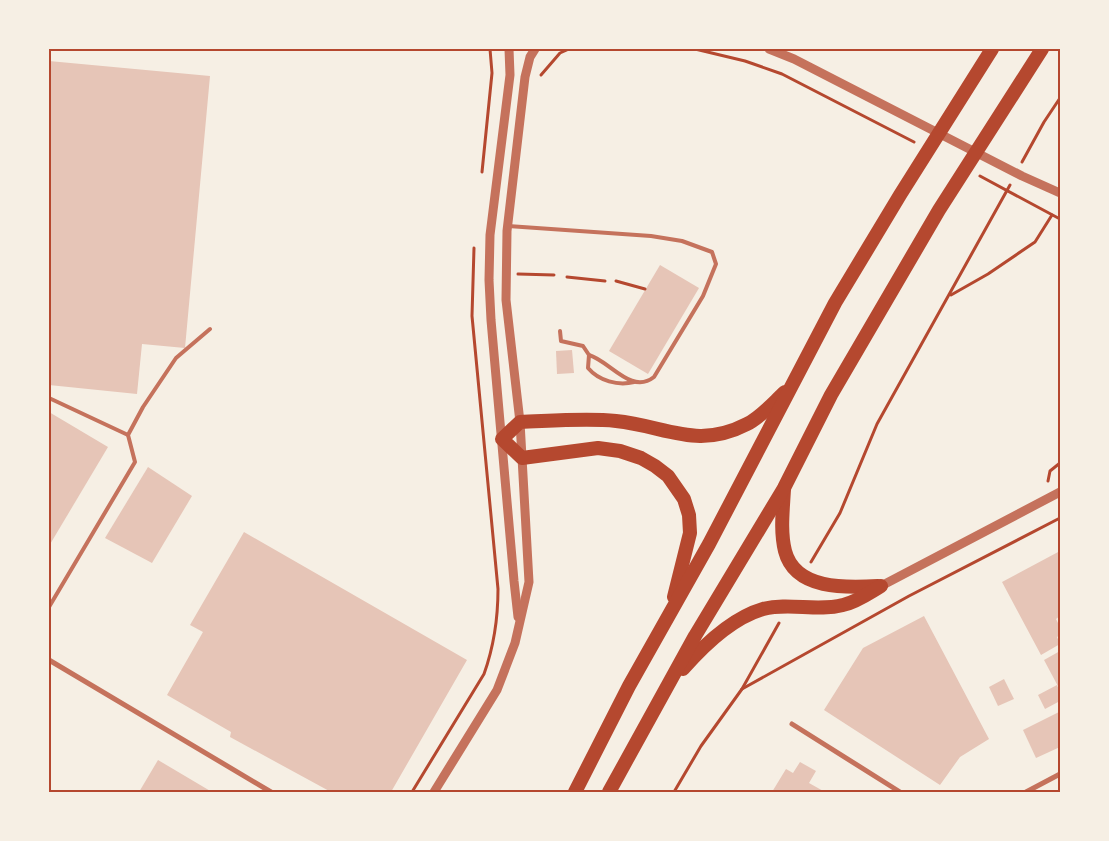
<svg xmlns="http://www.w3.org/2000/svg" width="1109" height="841" viewBox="0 0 1109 841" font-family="Helvetica,sans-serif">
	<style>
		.building { fill: #e6c5b7 }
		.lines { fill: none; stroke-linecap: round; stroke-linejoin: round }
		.path { stroke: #b5482f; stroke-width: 3 }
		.service { stroke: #c5725c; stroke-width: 4 }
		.minor { stroke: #c5725c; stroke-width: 5 }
		.tertiary { stroke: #c5725c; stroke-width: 9 }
		.trunk { stroke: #b5482f; stroke-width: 14 }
		.neatline { fill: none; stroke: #b5482f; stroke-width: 2 }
	</style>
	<rect width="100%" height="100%" fill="#f6efe4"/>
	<g class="building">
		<polygon points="49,61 210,76 185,348 142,344 137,394 49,385"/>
		<polygon points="660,265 699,288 648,374 609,351"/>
		<polygon points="572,350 574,373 557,374 556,351"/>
		<polygon points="49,412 108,447 49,546"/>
		<polygon points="148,467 192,496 152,563 105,538"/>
		<polygon points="244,532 467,660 391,792 331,792 230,737 231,732 167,695 203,632 190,625"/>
		<polygon points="1060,551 1060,616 1056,619 1060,627 1060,635 1057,637 1060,644 1041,655 1002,582"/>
		<polygon points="924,616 989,739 960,757 940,785 824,710 863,648"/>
		<polygon points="1060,651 1060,690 1044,660"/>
		<polygon points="1004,679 1014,699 998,706 989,687"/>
		<polygon points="1057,685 1060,692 1060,701 1045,709 1038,695"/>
		<polygon points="1059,712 1060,716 1060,747 1036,758 1023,730"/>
		<polygon points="158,760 212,792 139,792"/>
		<polygon points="800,762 816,771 809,783 825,792 772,792 786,769 793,773"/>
	</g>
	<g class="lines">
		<g class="path">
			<polyline points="695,49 745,61 782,74 914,142"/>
			<polyline points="541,75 560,53 569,49"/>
			<polyline points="1022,162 1044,122 1060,98"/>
			<polyline points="482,172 492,73 490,49"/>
			<polyline points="980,176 1060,219"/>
			<polyline points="518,274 554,275"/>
			<polyline points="567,277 605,281"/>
			<polyline points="616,281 645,289"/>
			<polyline points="951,295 988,274 1035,242 1052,215"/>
			<polyline points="1048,481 1050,471 1060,463"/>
			<polyline points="811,562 840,513 877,424 1010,185"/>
			<polyline points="742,689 909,596 1060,518"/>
			<path d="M412,792L484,674C494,646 498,619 498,589L472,316L474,248"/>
			<polyline points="674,792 701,746 742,689 779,623"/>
		</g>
		<g class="service">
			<path d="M508,226L651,236L682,241L712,252L716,264L703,296L654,377C631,395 610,361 589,355"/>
			<path d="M560,331L561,341L583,346L589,355L588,368C599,381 618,386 634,382"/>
			<polyline points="49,398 128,435"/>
			<polyline points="49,607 135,462 128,435 143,407 176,358 210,329"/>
		</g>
		<g class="minor">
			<polyline points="49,660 271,792"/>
			<polyline points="792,724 900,792"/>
			<polyline points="1026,792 1060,774"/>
		</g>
		<g class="tertiary">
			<polyline points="509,49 510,75 490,235 489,280 491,320 514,581 518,617"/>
			<polyline points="769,49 794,59 1022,176 1060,193"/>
			<polyline points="881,586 1060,492"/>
			<polyline points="434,792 497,690 515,643 529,582 520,422 506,300 507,231 525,77 530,57 535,49"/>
		</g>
		<g class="trunk">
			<path d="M784,489C783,509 780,531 785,551C795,590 846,588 878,586"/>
			<path d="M674,597L690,533L689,515L684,499L668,476L655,466L641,458L620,451L598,448L522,458L502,439L520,422C550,421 586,418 616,421C666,426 697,450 747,424C761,417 773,403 785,392"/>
			<path d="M683,669C704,645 732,618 763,609C789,602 817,612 843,605C857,602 869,593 881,586"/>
			<polyline points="575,792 629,686 709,544 835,303 900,195 992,49"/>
			<polyline points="609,792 695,636 784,488 831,395 939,210 1042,49"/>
		</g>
	</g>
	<rect width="1109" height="841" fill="none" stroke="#f6efe4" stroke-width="100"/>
	<rect x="50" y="50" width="1009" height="741" class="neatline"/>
</svg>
